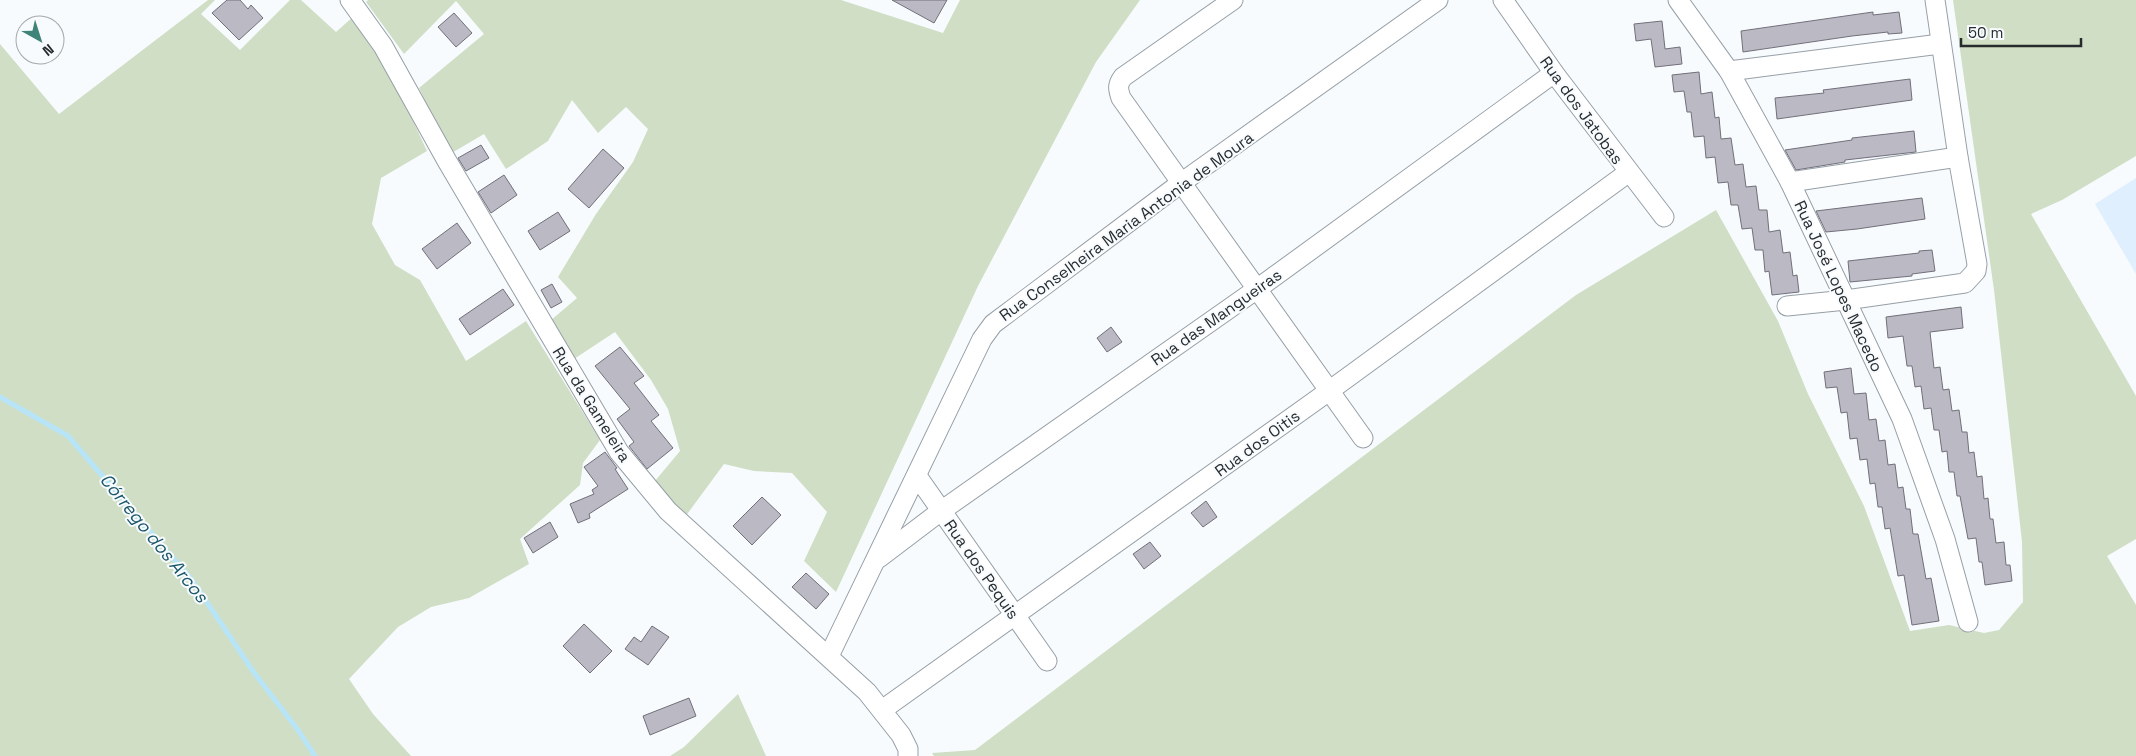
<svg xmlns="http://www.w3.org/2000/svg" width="2136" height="756" viewBox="0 0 2136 756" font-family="'Space Grotesk',sans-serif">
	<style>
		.built { fill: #dfeffd }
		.green { fill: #d0dec5 }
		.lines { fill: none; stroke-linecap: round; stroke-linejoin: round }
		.stream { stroke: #b7e5f7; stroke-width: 5 }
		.building { fill: #bab9c4; stroke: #71707a }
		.street-casing { stroke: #969fa6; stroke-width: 21 }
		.street { stroke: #fff; stroke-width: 19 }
		.labels { text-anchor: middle; stroke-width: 4; stroke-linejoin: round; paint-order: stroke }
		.street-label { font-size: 16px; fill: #282b2e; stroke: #f7fbfe }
		.water-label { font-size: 18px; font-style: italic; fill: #1b5669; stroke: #f7fbfe }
	</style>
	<rect width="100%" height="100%" fill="#f7fbfe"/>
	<polygon class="built" points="2136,178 2136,274 2095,204"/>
	<g class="green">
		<polygon points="208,0 215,0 201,14 240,50 290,0 301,0 336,32 354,16 390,71 427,151 381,178 372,224 395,265 420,280 466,361 526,321 600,440 583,463 580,485 520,539 529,564 469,598 431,607 398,627 349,679 373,714 411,756 0,756 0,44 59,114"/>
		<polygon points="368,0 841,0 943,33 960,0 1140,0 1096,62 978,286 836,592 804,561 827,512 792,473 754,471 724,464 685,517 655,481 680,451 668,409 651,380 615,332 574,359 550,321 577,298 558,277 596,214 633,162 648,129 626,107 598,133 572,100 548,141 506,169 484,134 450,154 419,88 484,34 456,1 404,54 366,2"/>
		<polygon points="1953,0 2136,0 2136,156 2062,200 2031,214 2136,396 2136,539 2107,556 2136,605 2136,756 934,756 932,753 975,750 1576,295 1716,210 1778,321 1808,394 1864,506 1910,631 1949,625 1984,633 1999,630 2023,602 2022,542 1994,290"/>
		<polygon points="738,694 766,756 670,756 684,747"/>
	</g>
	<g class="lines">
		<polyline class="stream" points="0,397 68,436 192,580 255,674 298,730 315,756"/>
	</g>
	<g class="building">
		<polygon points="227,0 240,0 248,9 251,5 263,18 239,40 212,13"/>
		<polygon points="892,0 947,0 934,23"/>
		<polygon points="1873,12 1873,15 1899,12 1902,33 1888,34 1888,32 1852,36 1743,52 1741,31"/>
		<polygon points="454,13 472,33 456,47 438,27"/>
		<polygon points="1662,21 1665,49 1680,47 1682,64 1655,67 1651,39 1636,41 1634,24"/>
		<polygon points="1699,72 1701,94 1712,92 1715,118 1719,117 1721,139 1731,138 1735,165 1743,164 1746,187 1756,186 1759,210 1767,210 1769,232 1780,230 1783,253 1790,252 1793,276 1797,275 1799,292 1772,295 1769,271 1765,272 1763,250 1755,250 1752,228 1742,229 1738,205 1731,205 1728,182 1718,183 1715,157 1706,158 1704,136 1694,137 1691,112 1687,112 1684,91 1674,92 1672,75"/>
		<polygon points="1910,79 1912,100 1777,119 1775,98 1824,93 1823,90"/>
		<polygon points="1914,131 1916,152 1845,160 1845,162 1796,170 1785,150 1852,140 1852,138"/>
		<polygon points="481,145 489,158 466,171 458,158"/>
		<polygon points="603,149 624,168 589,208 568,189"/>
		<polygon points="504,175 517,195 491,213 478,192"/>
		<polygon points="1922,198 1925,219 1857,229 1826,232 1816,211"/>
		<polygon points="558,212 570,231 540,250 528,231"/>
		<polygon points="457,223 471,243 437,269 422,249"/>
		<polygon points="1932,250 1935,271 1912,274 1912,276 1850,282 1848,261 1919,253 1919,251"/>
		<polygon points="552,284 562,302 551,308 541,290"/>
		<polygon points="503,289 514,305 470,335 459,319"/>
		<polygon points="1961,307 1963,328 1930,332 1934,368 1940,367 1943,390 1949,389 1952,411 1959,410 1962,432 1967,432 1969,453 1974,452 1977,477 1982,476 1984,499 1988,498 1990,519 1993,519 1996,543 2004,542 2006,565 2010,565 2012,581 1985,585 1982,562 1979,562 1976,538 1968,539 1960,496 1957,496 1954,472 1949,472 1947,451 1942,452 1939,430 1934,430 1931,408 1924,409 1921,386 1915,387 1912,366 1907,366 1903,336 1888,338 1886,317"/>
		<polygon points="1111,327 1122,342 1107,352 1097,338"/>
		<polygon points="620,347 644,376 634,383 659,415 651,421 673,448 647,469 629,446 634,442 617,419 630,409 595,366"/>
		<polygon points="1851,368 1854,394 1866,393 1869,420 1876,419 1879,441 1885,440 1888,465 1895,464 1898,488 1903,487 1906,509 1910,509 1913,534 1918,534 1926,579 1931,578 1939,621 1912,625 1904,575 1898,576 1890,528 1885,529 1882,507 1878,507 1875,483 1870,484 1867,459 1860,460 1857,438 1850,439 1847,412 1841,413 1837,387 1826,388 1824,372"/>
		<polygon points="605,452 617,468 615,469 628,489 589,514 590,518 578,523 570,504 594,494 592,490 598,486 584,467"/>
		<polygon points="762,497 781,515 752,545 733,526"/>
		<polygon points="1206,501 1217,517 1203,527 1191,513"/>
		<polygon points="550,522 558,537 533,553 524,538"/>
		<polygon points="1150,542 1161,556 1144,569 1133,554"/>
		<polygon points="806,573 829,594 816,609 792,587"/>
		<polygon points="584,624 612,651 590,673 563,646"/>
		<polygon points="652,626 669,637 648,665 625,649 634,637 641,642"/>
		<polygon points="689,698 696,716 650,735 643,716"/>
	</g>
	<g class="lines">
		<g class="street-casing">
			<g id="street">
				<polyline points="350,0 383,46 447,161 619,452 668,511 867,692 901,735 908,749 908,756"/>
				<path d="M1233,0L1123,77C1117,85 1118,89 1121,98L1363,438"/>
				<polyline points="1503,0 1554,73 1664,217"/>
				<polyline points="1678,0 1729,71 1790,182 1902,419 1945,539 1968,622"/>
				<polyline points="1729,71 1940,44"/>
				<polyline points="1790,182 1958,157"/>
				<polyline points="1787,306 1846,300 1965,283 1976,271 1977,264 1958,157 1935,0"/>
				<polyline points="917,476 1047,661"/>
				<polyline points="879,558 941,511 1257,289 1554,73"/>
				<polyline points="829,656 982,339 993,324 1181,183 1438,0"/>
				<polyline points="882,710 1329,391 1629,172"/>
			</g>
		</g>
		<use href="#street" class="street"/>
	</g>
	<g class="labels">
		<g class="street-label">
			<text transform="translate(1582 110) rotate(54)" y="6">Rua dos Jatobas</text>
			<text transform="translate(1126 226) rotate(-36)" y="6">Rua Conselheira Maria Antonia de Moura</text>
			<text transform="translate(1839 286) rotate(65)" y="6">Rua José Lopes Macedo</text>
			<text transform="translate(1216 317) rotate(-35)" y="6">Rua das Mangueiras</text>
			<text transform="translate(592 404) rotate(58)" y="6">Rua da Gameleira</text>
			<text transform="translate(1257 443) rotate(-36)" y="6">Rua dos Oitis</text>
			<text transform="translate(982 569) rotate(55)" y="6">Rua dos Pequis</text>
		</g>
		<g class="water-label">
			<text transform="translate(154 538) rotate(51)" y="6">Córrego dos Arcos</text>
		</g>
	</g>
	<g transform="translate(40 40) rotate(141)"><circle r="24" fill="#f7fbfe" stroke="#a4a8ab"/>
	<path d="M0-4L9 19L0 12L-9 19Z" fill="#408479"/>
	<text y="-8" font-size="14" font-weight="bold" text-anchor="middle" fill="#282b2e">N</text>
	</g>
	<path d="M1961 38v8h120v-8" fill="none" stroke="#282b2e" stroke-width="2.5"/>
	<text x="1968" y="38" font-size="15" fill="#282b2e" stroke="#f7fbfe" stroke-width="4" paint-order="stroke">50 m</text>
</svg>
